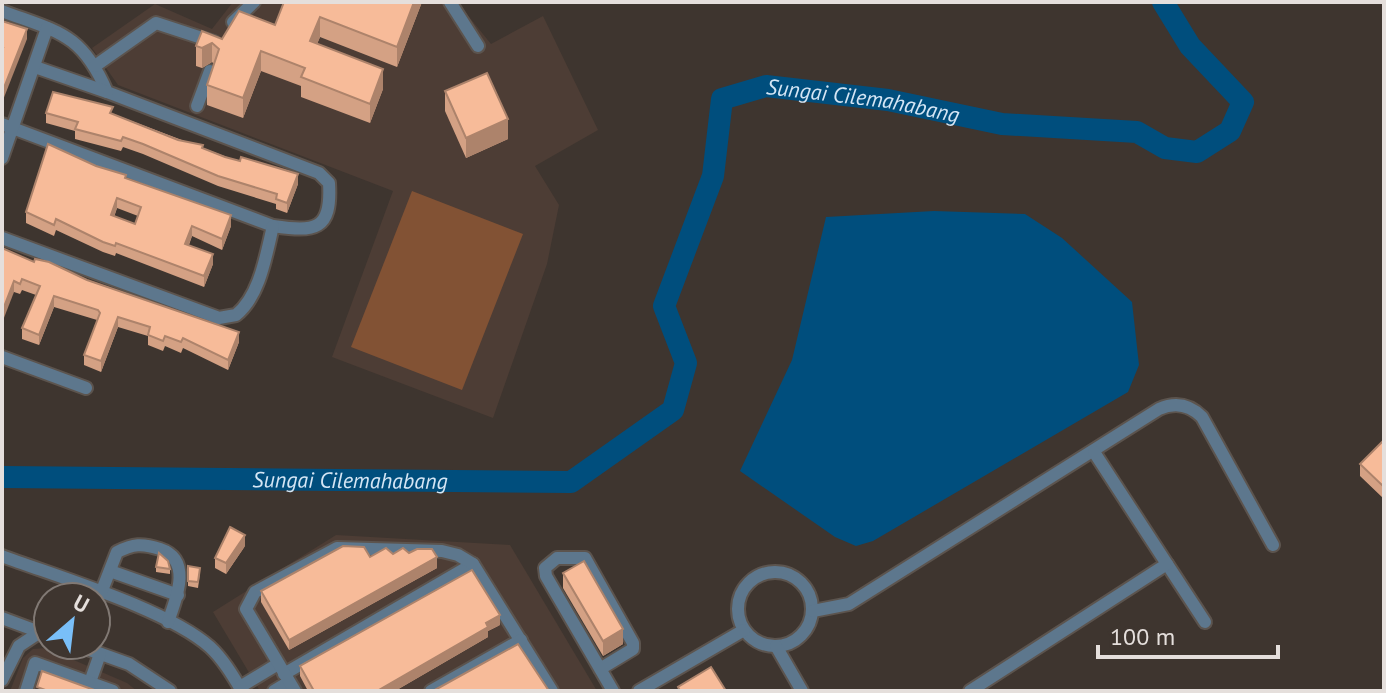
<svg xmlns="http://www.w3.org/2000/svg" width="1386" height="693" viewBox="0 0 1386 693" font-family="'PT Sans',sans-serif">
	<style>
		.built { fill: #4d3d35 }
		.green { fill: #825234 }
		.water { fill: #004e7d }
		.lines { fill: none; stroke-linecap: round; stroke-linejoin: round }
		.river { stroke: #004e7d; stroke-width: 22 }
		.minor-casing { stroke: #5c544e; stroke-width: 16 }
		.minor { stroke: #5d778d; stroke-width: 12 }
		.wall { fill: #d4a184; fill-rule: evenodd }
		.shaded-wall { fill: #ad836b }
		.building { fill: #f7bb99; stroke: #ad836b; stroke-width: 2; fill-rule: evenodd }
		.labels { text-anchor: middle; stroke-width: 8; stroke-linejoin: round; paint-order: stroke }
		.water-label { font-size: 22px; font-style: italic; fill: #d5e6f5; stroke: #3e352f }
	</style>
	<rect width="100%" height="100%" fill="#3e352f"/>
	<g class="built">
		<polygon points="233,2 457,2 491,44 543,16 598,130 535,166 559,205 547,264 493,418 332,357 393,191 118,85 92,48 155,4 212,29"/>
		<polygon points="336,535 510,545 597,691 260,691 213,612"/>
		<polygon points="46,648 127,683 137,691 10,691 23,658 33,649"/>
	</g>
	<polygon class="green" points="412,191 523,234 462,390 351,347"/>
	<polygon class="water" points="934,211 1025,214 1062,238 1132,302 1139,365 1128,392 873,541 856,546 835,537 740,471 792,360 826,217"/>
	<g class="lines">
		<path class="river" id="s1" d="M2,477L571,482L673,410L686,363L664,306L713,176L722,99L766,86L888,100L1002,124L1137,132L1165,148L1197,152L1230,131L1243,102L1190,46L1163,2"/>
		<g class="minor-casing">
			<g id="minor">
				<polyline points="450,2 478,46"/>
				<path d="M2,11C58,32 82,33 107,92L319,173L329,183C332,231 315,232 273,226L2,124"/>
				<polyline points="233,22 254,2"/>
				<polyline points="95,66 156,23 214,42"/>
				<polyline points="35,67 107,92"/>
				<polyline points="197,106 210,71"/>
				<polyline points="2,158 47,28"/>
				<path d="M2,238L219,318L236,315C260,296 266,255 273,226"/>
				<polyline points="2,357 86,388"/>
				<path d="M2,556C58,577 167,609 210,647C223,659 233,676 242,691"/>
				<polyline points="1167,564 1205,622"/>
				<polyline points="110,571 178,595"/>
				<circle cx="775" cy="609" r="37"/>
				<path d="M101,593L117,552C133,544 142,543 160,549C193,560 176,599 168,622"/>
				<path d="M813,611L849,604L1159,409C1175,402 1189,404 1202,417L1273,545"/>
				<polyline points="2,618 45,634"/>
				<polyline points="76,645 129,664 170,691"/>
				<polyline points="776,646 802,691"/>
				<polyline points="600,669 633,649 633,643 585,558 557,558 545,568 546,576 613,691"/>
				<polyline points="284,674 473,564"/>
				<polyline points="2,680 19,646 40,632"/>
				<polyline points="90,682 100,654"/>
				<polyline points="240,687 278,664"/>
				<polyline points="26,691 35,663 113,691"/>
				<polyline points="274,691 289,682"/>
				<polyline points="295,691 246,609 255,592 337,548 442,551 458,555 473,564 552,691"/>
				<polyline points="431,691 521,640"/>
				<polyline points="639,691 744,630"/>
				<polyline points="970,691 1167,564 1094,452"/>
			</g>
		</g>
		<use href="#minor" class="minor"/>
	</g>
	<g class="wall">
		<polygon points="284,2 422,2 397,67 320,37 317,44 383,89 370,123 301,97 301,86 261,71 243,118 207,105 207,85 214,64 212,62 202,68 196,66 196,46 275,25"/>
		<polygon points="445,91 508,139 466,158 445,111"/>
		<polygon points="46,113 113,114 298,184 287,213 276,209 276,204 218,186 143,154 123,147 121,151 75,139 75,131 46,123"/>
		<path d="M96,166L126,178L231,226L222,250L192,236L189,245L213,264L204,287L116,253L115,256L103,252L56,230L54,236L26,223V212ZM117,208L138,216L135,224L114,217Z"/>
		<polygon points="2,248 34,262 87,280 239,342 228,370 183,348 181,353 165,346 163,351 148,345 148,336 118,327 101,372 84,365 84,355 97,320 54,307 39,345 22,339 22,328 36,295 22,290 20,294 14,292"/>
		<polygon points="1384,429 1384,499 1360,476 1360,464 1383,442 1383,430"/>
		<polygon points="245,546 226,574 215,568 215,558"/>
		<polygon points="409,553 437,568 289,650 261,602 261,591 393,554"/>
		<polygon points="188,566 200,573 198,588 188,586"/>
		<polygon points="156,567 170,569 170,574 156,572"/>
		<polygon points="563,573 623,644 603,656 563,588"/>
		<polygon points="500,625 488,631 488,637 395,691 308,691 300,676 300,666"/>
	</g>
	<g class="shaded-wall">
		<polygon points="414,2 422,2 397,67 397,47"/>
		<polygon points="320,17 320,37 310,61 310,41"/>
		<polygon points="27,29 27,39 3,100 3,90"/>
		<polygon points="212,43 212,62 202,68 202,48"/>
		<polygon points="261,51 261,71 243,118 243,98"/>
		<polygon points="383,69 383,89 370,123 370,104"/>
		<polygon points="508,119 508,139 466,158 466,138"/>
		<polygon points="298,174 298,184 287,213 287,203"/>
		<polygon points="117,198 117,208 111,226 111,215"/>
		<polygon points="231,215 231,226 222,250 222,239"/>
		<polygon points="192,226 192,236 185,254 185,244"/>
		<polygon points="213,254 213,264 204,287 204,276"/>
		<polygon points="14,281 14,292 2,323 2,312"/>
		<polygon points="54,296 54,307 39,345 39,335"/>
		<polygon points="118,317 118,327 101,372 101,361"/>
		<polygon points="239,332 239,342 228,370 228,360"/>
		<polygon points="245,535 245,546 226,574 226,563"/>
		<polygon points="437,557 437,568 289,650 289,640"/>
		<polygon points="500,615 500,625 488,631 488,637 395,691 377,691"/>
		<polygon points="623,629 623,644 603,656 603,641"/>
	</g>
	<g class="building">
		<polygon points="284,2 414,2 397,47 320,17 310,41 383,69 370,104 301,77 305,68 261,51 243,98 207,85 219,49 212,43 202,48 196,46 202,31 222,39 239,11 275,25"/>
		<polygon points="2,21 27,29 3,90 2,51 3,48 2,48"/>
		<polygon points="487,73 508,119 466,138 445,91"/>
		<polygon points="53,92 113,107 110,113 178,140 203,145 202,148 225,157 240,161 241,157 298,174 287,203 276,199 277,194 218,176 143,144 123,137 121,141 75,129 78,122 46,113"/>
		<path d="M48,144L96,166L126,175L125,178L231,215L222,239L192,226L185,244L213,254L204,276L116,243L115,246L103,242L56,219L54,225L26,212ZM117,198L141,207L135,224L111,215Z"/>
		<polygon points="2,248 34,262 35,259 49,262 87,280 239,332 228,360 183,338 181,342 165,336 163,341 148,335 150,327 118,317 101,361 84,355 100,313 98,310 54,296 39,335 22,328 40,286 22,279 20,284 14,281 2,312"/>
		<polygon points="1384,440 1384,487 1360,464"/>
		<polygon points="230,527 245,535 226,563 215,558"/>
		<polygon points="343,546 364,547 370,557 386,548 393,554 403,548 409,553 417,549 432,549 437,557 289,640 261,591"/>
		<polygon points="159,553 168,561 170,569 156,567"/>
		<polygon points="584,561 623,629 603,641 563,573"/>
		<polygon points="188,566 200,568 198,582 188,581"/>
		<polygon points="472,570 500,615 486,623 488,627 377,691 314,691 300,666"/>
		<polygon points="518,644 549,691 433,691"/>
		<polygon points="711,667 726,691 680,691 678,687"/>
		<polygon points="42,671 97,691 48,691 37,687"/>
	</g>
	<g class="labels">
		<g class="water-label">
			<text dy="8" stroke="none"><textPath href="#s1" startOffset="1164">Sungai Cilemahabang</textPath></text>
			<text dy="8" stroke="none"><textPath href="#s1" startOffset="348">Sungai Cilemahabang</textPath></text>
		</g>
	</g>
	<rect width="1386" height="693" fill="none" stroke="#e5dfdc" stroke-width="8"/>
	<g transform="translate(72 621) rotate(28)"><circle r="38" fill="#3e352f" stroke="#817974" stroke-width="2"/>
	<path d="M0-6L14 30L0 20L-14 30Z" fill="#79bff8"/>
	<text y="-12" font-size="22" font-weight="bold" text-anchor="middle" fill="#e5dfdc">U</text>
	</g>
	<path d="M1098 645v12h180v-12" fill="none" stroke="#e5dfdc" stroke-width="4"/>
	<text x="1110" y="645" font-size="24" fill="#e5dfdc" stroke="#3e352f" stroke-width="6" paint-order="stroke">100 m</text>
</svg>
